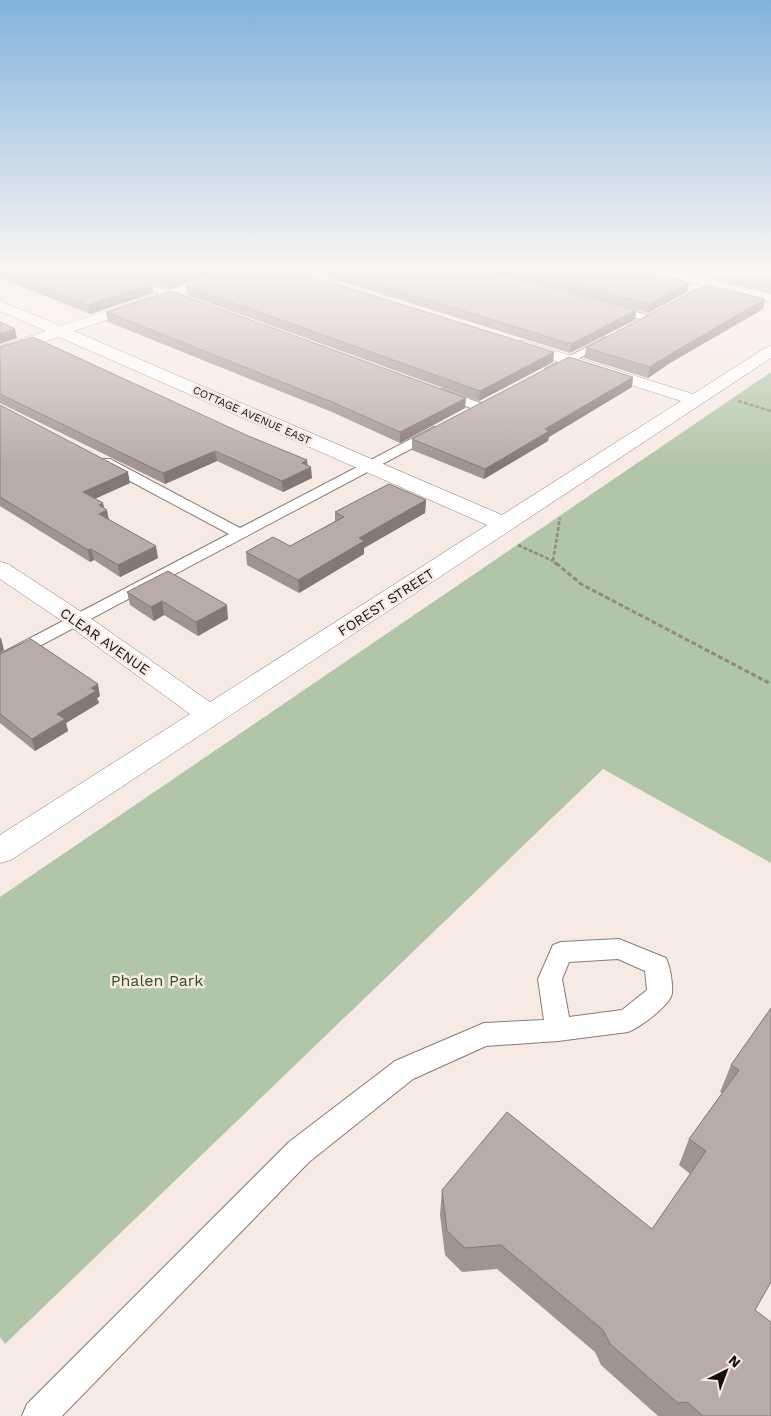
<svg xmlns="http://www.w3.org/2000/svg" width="771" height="1416" viewBox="0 0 771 1416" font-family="'Work Sans',sans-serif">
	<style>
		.green { fill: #b1c5a8 }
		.forest { fill: #9db692 }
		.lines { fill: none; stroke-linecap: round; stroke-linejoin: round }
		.service-casing { stroke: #887c77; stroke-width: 2 }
		.minor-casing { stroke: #887c77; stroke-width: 1 }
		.tertiary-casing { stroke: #887c77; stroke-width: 1 }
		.path-far1 { stroke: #928984; stroke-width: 2.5; stroke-dasharray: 4 2; stroke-linecap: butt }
		.path { stroke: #928984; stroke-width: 3; stroke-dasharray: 5 2.5; stroke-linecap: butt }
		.service { fill: #fff; fill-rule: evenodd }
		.minor { fill: #fff; fill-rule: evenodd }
		.tertiary { fill: #fff; fill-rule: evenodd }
		.wall { fill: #9f9490 }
		.shaded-wall { fill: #827876 }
		.building { fill: #b9aca8; stroke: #827876 }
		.labels { text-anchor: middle; stroke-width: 5; stroke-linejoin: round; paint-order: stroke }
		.far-street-label { font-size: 11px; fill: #120e0c; stroke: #f7eae4 }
		.street-label { font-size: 14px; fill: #120e0c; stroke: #f7eae4 }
		.near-park-label { font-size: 16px; fill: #30511f; stroke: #f7eae4 }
	</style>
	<rect width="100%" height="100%" fill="#f7eae4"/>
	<polygon class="green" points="771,372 771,863 603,769 5,1344 0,1337 0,897"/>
	<polygon class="forest" points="662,268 733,268 771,276 771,295"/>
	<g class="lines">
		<g class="service-casing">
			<g id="service">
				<polygon points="94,268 106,268 194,301 185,303 95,270"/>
				<polygon points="613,306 652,316 653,318 648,321 609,311 608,309"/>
				<polygon points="606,337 611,340 610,342 555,371 551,372 545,369"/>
				<polygon points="442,389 483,404 485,407 479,411 438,396 436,393 438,390"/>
				<polygon points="434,427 439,428 440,431 439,434 0,667 0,654 229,534 100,465 98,462 100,459 110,459 240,528"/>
				<path d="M619,939L666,958C670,967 673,983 672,993C671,1005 639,1028 628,1032L558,1041L486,1046L413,1079L309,1162L62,1416H22L27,1404L289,1142L395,1061L484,1023L544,1020L538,979L553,945L561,942ZM618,959L645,971L647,990L622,1010L569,1017L562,979L569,962Z"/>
			</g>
		</g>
		<g class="minor-casing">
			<g id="minor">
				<polygon points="236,268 256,268 254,271 74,331 502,515 681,401 512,347 510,344 512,341 524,341 693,394 765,348 771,346 771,358 11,860 0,863 0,835 190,714 68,625 0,579 0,562 8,564 86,615 210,702 487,525 59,337 0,356 0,346 46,331 0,311 0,301 61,326"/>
				<polygon points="642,268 665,268 771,294 771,302 644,271"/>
			</g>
		</g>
		<g class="tertiary-casing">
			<polygon id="tertiary" points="754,268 771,268 771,274 756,271"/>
		</g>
		<g class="path-far1">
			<polyline points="738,401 771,411"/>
			<polyline points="518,545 553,561"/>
			<polyline points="557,565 553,561 560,518"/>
		</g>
		<polyline class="path" points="556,563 581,584 771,684"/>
		<use href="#service" class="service"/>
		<use href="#minor" class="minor"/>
		<use href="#tertiary" class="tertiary"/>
	</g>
	<g class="wall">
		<polygon points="0,268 152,284 153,293 90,314 0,278"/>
		<polygon points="110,268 231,268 168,289"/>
		<polygon points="298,268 478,268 636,310 635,320 570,353"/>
		<polygon points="480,268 626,268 689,283 687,292 648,313"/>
		<polygon points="186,286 554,352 553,362 479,401 187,295"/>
		<polygon points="765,299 763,309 670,363 648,378 584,358 586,348"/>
		<polygon points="106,312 465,408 400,443 332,412 108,322"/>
		<polygon points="0,347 307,465 312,478 283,492 217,461 165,484 0,403"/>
		<polygon points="632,387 549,437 548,441 484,479 412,450 412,439"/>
		<polygon points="0,405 130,483 95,499 104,508 109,519 158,558 120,577 94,560 90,562 0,506"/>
		<polygon points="426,500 425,513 364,548 364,554 299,593 247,565 246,552 290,546 335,521 335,512"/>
		<polygon points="127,592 228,619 198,636 164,615 154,621 130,605"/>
		<polygon points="0,654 100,696 97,698 99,703 66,723 68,731 35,751 0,723"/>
		<polygon points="771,1008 755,1310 771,1416 658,1416 601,1365 595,1352 497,1269 462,1272 445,1255 440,1215 442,1190 652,1229 690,1174 679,1165 689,1139 722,1093 720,1092 731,1065"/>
	</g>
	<g class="shaded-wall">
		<polygon points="204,268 231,268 168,289 167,280"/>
		<polygon points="689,283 687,292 648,313 649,304"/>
		<polygon points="152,284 153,293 90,314 88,305"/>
		<polygon points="765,299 763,309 670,363 648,378 650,367 672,353"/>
		<polygon points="636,310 635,320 570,353 571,344"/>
		<polygon points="15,329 17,338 0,344 0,334"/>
		<polygon points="554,352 553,362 479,401 480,391"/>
		<polygon points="633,377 632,387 549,437 548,441 484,479 485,469 545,429"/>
		<polygon points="466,398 465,408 400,443 400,432"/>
		<polygon points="215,451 217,461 165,484 163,473"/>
		<polygon points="307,460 308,469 311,467 312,478 283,492 282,481 302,463"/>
		<polygon points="128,472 130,483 85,503 83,492"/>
		<polygon points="426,500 425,513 364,548 364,554 299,593 298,580 359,538"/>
		<polygon points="103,503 105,511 107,510 109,521 99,514 99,505"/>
		<polygon points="156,546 158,558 120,577 118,565"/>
		<polygon points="91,549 94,560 90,562 88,550"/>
		<polygon points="162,601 164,615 154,621 151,607"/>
		<polygon points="227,605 228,619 198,636 196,622"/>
		<polygon points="0,638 1,638 4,650 0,653"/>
		<polygon points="98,684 100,696 97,698 99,703 66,723 68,731 35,751 32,739 57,714 91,688"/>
	</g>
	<g class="building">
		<polygon points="0,268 105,268 152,284 88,305 0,270"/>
		<polygon points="133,268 204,268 167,280"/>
		<polygon points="243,268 285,268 554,352 480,391 186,286"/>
		<polygon points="325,268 478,268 636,310 571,344"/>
		<polygon points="513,268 626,268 689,283 649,304"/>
		<polygon points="703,286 711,286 765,299 672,353 650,367 586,348"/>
		<polygon points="171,291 466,398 400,432 332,402 106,312"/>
		<polygon points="0,322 15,329 0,334"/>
		<polygon points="33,337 246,435 307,460 302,463 311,467 282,481 215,451 163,473 0,394 0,347"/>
		<polygon points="569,357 633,377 545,429 549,431 485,469 412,439"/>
		<polygon points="0,405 128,472 83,492 103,503 99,505 107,510 99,514 156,546 118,565 91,549 88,550 0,497"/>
		<polygon points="389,484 426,500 359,538 364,541 298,580 246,552 273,537 290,546 344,517 335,512"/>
		<polygon points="168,571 227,605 196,622 162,601 151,607 127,592"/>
		<polygon points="31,639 98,684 91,688 96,691 57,714 65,719 32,739 0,714 0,654"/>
		<polygon points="771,1008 771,1282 755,1310 771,1322 771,1416 703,1416 687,1402 678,1403 610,1344 603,1330 501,1245 465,1248 447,1231 442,1190 507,1112 652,1229 706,1151 689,1139 739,1070 731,1065"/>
	</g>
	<linearGradient id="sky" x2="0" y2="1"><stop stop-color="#82b3dc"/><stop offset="0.58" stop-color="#fbf6f3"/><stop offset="1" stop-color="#fbf6f3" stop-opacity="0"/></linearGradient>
	<rect width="771" height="466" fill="url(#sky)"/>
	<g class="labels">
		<g class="far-street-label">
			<text transform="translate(252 415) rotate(24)" y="4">COTTAGE AVENUE EAST</text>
		</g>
		<g class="street-label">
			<text transform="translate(386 602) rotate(-33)" y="5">FOREST STREET</text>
			<text transform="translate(105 641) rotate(35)" y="5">CLEAR AVENUE</text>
		</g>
		<g class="near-park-label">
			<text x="157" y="986">Phalen Park</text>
		</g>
	</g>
	<g transform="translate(726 1371) rotate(42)" stroke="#f7eae4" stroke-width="4" paint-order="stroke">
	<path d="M0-4L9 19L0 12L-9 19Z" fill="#120e0c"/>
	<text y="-8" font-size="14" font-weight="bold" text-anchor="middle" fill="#120e0c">N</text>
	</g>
</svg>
